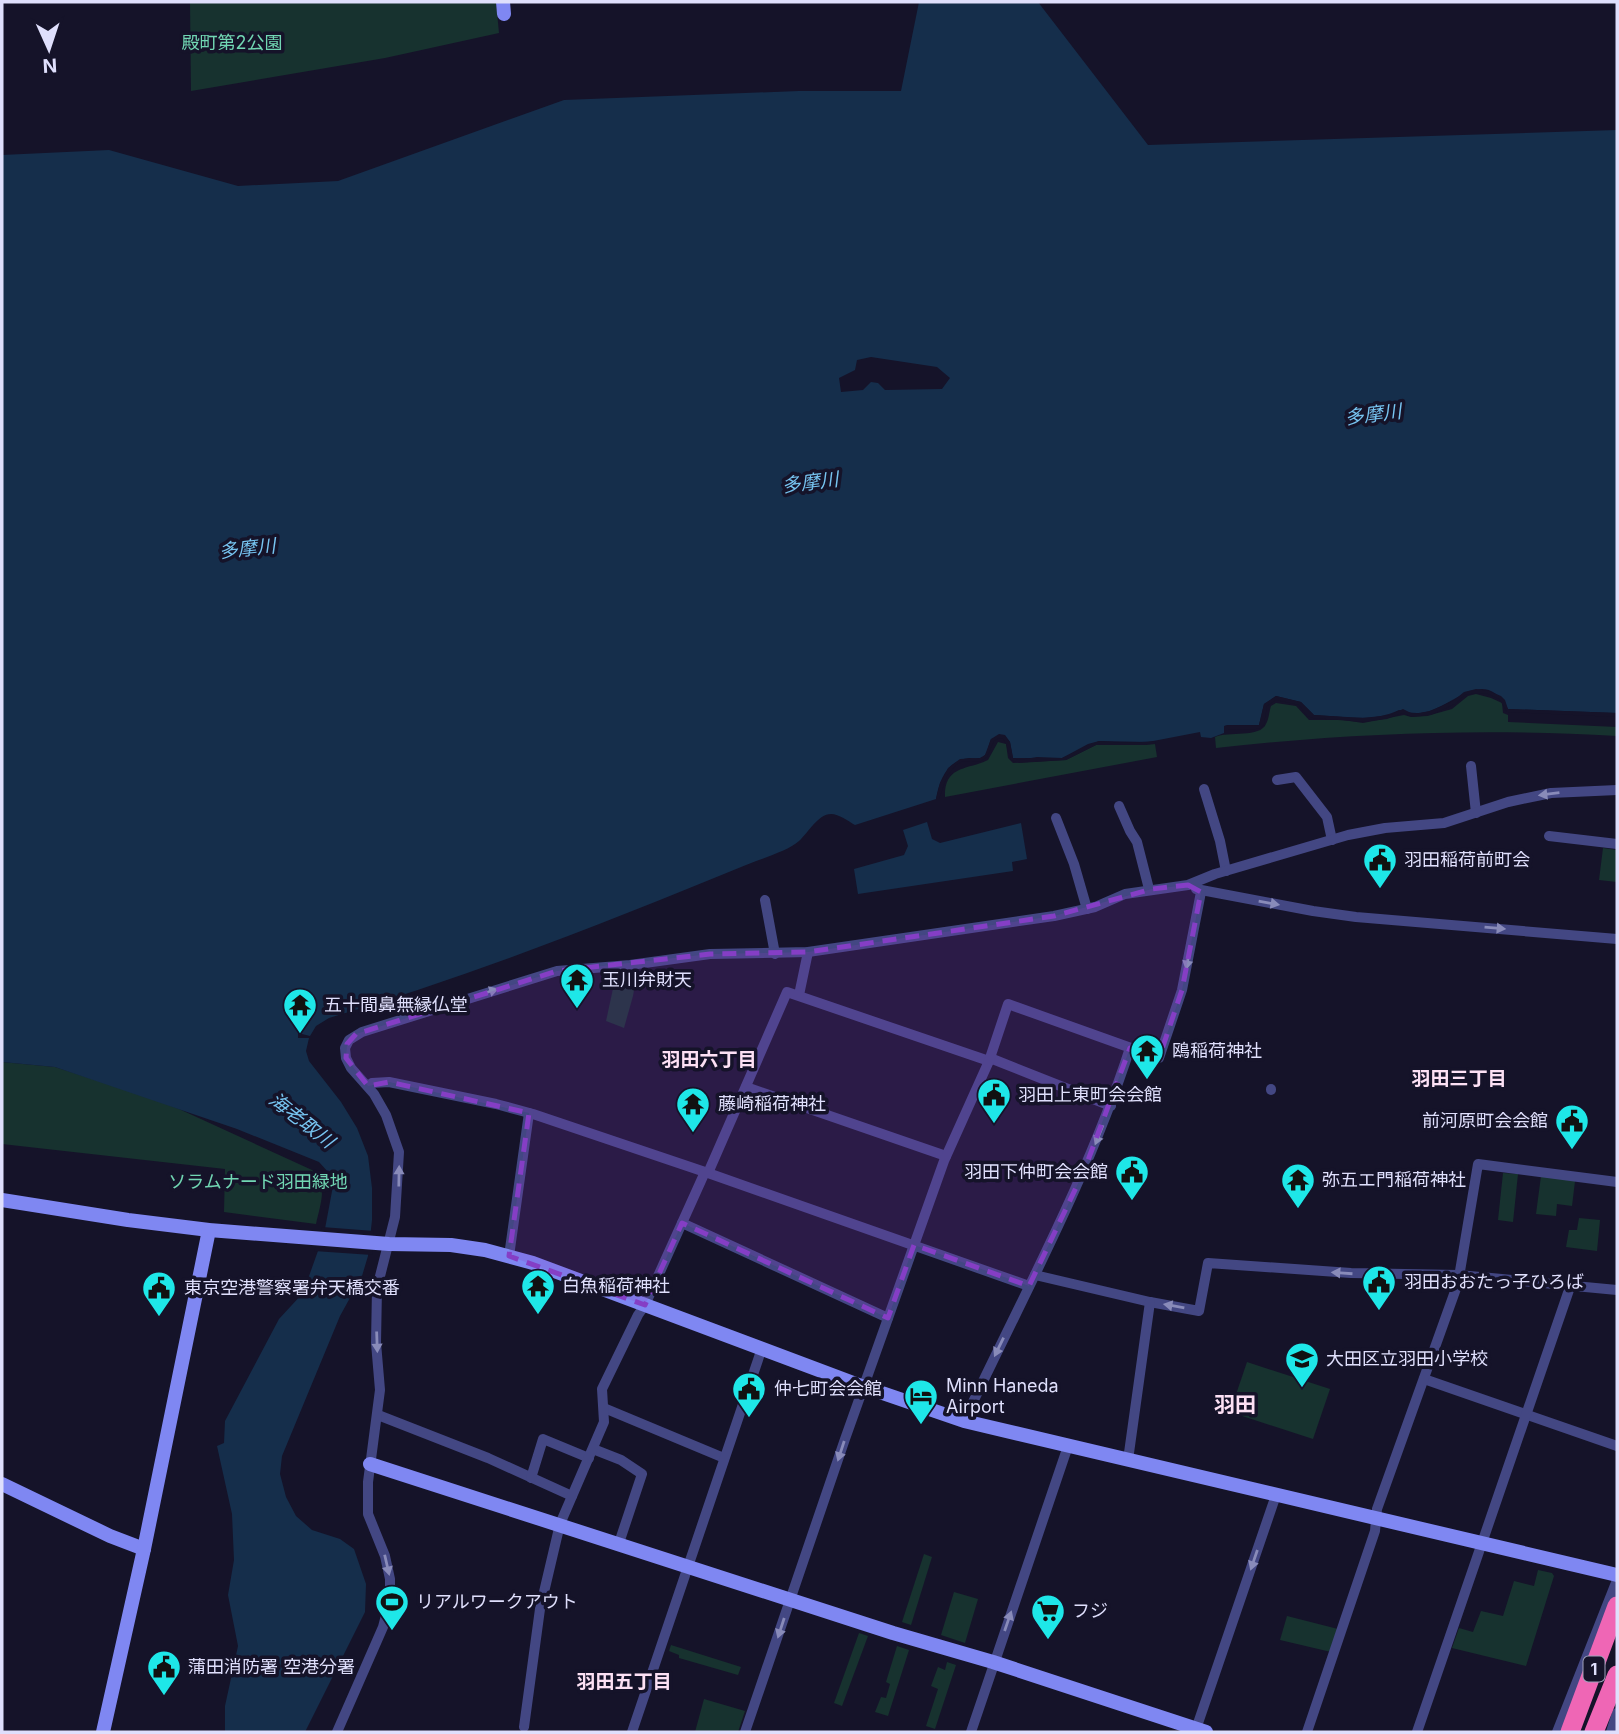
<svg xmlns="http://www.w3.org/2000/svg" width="1619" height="1734" viewBox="0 0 1619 1734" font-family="Inter,'Noto Sans JP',sans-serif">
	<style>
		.green { fill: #17322f }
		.water { fill: #152e4b; fill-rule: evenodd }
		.pier { fill: #151329 }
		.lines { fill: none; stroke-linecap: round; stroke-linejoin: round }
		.street { stroke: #434783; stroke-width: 10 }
		.secondary { stroke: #7f87f2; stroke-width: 14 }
		.highway { stroke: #ef66b5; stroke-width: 19 }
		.oneway { fill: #898bb9 }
		.marked { fill: #853ec5; fill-opacity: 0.2; stroke: #853ec5; stroke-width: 5; stroke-dasharray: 14 9; stroke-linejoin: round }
		.labels { text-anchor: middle; stroke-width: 7; stroke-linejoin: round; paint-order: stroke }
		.shield { fill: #151329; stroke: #a2a2bd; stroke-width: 2 }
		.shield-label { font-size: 16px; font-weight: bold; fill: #dfdffc }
		.park-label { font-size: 18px; fill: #71d6b3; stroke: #151329 }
		.poi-label { font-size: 18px; fill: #dfdffc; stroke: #151329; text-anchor: start }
		.water-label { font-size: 19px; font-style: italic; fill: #77c4f1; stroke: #151329 }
		.neighbourhood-label { font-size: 19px; font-weight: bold; fill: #fce0f4; stroke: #151329 }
		.quarter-label { font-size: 21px; font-weight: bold; fill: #fce0f4; stroke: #151329 }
	</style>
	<rect width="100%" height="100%" fill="#151329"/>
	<g class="green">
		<polygon points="190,2 496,2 499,33 385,58 191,91"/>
		<path d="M1476,694L1491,698L1502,703L1503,713L1508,715V722L1617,727V736C1483,728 1350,733 1216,748L1215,737C1229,731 1260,738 1266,724C1269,719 1269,712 1271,706L1276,703L1296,706L1309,720H1343L1363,723L1404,715L1411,717L1427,716L1452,709L1468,696Z"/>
		<path d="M998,742L1006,744L1008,758L1013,763L1066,760L1096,745L1155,744L1157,757L945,797C944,765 968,770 988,760Z"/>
		<polygon points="1603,848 1617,850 1617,882 1599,880"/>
		<polygon points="638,968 633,996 624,1028 606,1021 617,970"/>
		<path d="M2,1062L55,1067L145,1096L179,1109L312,1170C329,1184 320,1205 316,1224L224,1212L225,1169L2,1144Z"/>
		<polygon points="1503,1173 1518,1174 1513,1222 1498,1220"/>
		<polygon points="1541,1176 1575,1181 1572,1206 1557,1204 1556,1216 1536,1214"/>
		<polygon points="1579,1218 1600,1220 1597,1251 1566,1247 1569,1230 1577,1230"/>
		<polygon points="1247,1362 1330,1389 1313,1439 1230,1412"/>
		<polygon points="924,1554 932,1557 911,1625 902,1622"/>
		<polygon points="1538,1570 1552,1573 1554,1576 1526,1666 1452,1648 1459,1628 1473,1632 1481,1611 1503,1616 1514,1581 1534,1586"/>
		<polygon points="954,1592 978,1599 965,1643 941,1635"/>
		<polygon points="1287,1616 1338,1629 1331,1652 1280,1640"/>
		<polygon points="859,1633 868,1636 842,1706 834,1703"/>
		<polygon points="671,1645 741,1667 738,1675 679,1658 679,1655 669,1651"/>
		<polygon points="897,1646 909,1650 888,1716 875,1712 881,1697 886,1698 890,1684 886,1682"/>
		<polygon points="947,1662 956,1665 935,1729 926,1726 938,1689 931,1686 938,1667 945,1670"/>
		<polygon points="704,1699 745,1711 738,1732 695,1732"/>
	</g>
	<g class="water">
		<path d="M919,2H1038L1148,145L1617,130V713L1508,709C1486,669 1460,700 1432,710C1420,715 1410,713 1399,710C1373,723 1342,716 1314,715L1301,702L1276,696L1264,704L1259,725H1227L1224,726V733L1211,738L1201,737L1200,732L1148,742L1099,741L1062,758H1013L1010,742L1005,736L991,739C989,743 988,751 985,755C981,760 974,758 969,758C947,760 939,781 936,799L855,825C848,821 839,814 831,814C818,814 808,833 799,841C788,851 760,859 746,865C610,921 471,976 329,1018L316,1026L310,1036L298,1033V1038H309L306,1051L309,1061L341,1102L357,1128L368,1156L372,1188V1220L368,1256L362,1276L340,1316L282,1456L280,1474L286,1497L296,1516L312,1530L340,1539L354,1549L366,1584L365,1612L305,1732H225V1706L238,1646L228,1595L234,1560L232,1514L217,1446L224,1443L225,1421L279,1319L303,1293L324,1234L333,1186L329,1173L319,1162L237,1129L55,1067L2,1062V155L109,150L238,186L338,181L564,100L799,91H901ZM871,357L937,367L950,378L942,389L885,390L878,383L871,382L863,390L841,392L839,378L855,370L857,360Z"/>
		<polygon points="927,822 932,839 940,843 1021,823 1027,859 1012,862 1013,871 858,894 854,869 904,855 908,846 903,830"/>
	</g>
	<g class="pier">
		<polygon points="1476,689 1489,691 1501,696 1505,700 1508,709 1617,713 1617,717 1507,712 1499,699 1488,694 1476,693 1465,695 1455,704 1431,715 1412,717 1403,713 1387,719 1363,722 1313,718 1307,716 1299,705 1276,700 1267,706 1264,724 1261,728 1251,730 1228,729 1228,733 1224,733 1224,726 1259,725 1264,704 1276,696 1301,702 1314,715 1363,718 1390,715 1403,709 1413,714 1430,711 1453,701 1464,692"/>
		<polygon points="999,734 1005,735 1010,742 1013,758 1019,760 1037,757 1062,758 1088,744 1099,741 1127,743 1156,741 1155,744 1146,745 1096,745 1066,760 1019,763 1011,760 1006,744 1003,739 999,738 994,741 987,757 981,761 961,762 956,765 947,776 939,799 936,799 940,783 948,768 960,759 980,758 985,755 991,739"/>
		<polygon points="322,1227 374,1231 372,1255 314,1251"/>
	</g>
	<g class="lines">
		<g class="street">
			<polyline points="1471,766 1476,813"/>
			<polyline points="1277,780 1296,777 1327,817 1332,840"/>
			<polyline points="1204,789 1220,841 1226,871"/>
			<polyline points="1119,806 1130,831 1137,842 1149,889"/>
			<polyline points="1056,818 1074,864 1087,909"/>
			<polyline points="1549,836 1617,844"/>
			<polyline points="1196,889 1313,911 1356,917 1617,939"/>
			<polyline points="765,900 775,954"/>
			<polyline points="799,995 808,952"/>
			<polyline points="990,1058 1111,1106"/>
			<polyline points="368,1086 372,1083 389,1082 496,1104 533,1114 708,1173 1029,1286"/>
			<polyline points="746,1087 946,1156"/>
			<polyline points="1271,1090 1271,1089"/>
			<polyline points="708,1173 787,992 989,1061"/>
			<polyline points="682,1223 888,1318"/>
			<polyline points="509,1256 529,1113"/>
			<polyline points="1035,1275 1150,1302 1199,1311 1208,1263 1351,1273 1459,1275 1617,1290"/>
			<polyline points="1424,1379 1617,1446"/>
			<polyline points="604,1408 724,1458"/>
			<polyline points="378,1415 488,1458 572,1496"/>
			<path d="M964,1421C1022,1298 1088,1178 1130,1048"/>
			<polyline points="593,1449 621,1460 642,1474 619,1543"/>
			<polyline points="1128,1460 1150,1302"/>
			<polyline points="531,1478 543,1439 589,1458"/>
			<polyline points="524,1727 540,1609 560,1524 604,1422 602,1389 638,1315 645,1305 705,1172"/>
			<polyline points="337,1732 383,1627 390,1600 390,1579 385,1556 368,1514 368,1482 380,1390 376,1343 377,1288 395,1217 399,1152 386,1115 374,1094 351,1068 346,1058 345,1048 349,1040 362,1032 557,971 630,965 710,954 808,952 1054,916 1095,907 1125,894 1188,885 1215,874 1348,835 1385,828 1444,823 1508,802 1551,793 1617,790"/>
			<polyline points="632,1732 762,1348"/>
			<polyline points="745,1732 845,1439 944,1161 989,1061 1008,1004 1159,1058 1182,990 1201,892"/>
			<polyline points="971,1732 1068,1446"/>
			<polyline points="1195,1732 1276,1495"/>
			<polyline points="1307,1732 1375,1531 1377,1509 1458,1283 1478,1164 1617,1182"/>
			<polyline points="1417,1732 1570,1287"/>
			<polyline points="1557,1732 1617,1580"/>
			<polyline points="1611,1732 1617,1713"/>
		</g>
		<g class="secondary">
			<polyline points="503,2 504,14"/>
			<polyline points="2,1200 128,1220 209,1230 389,1244 451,1245 485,1250 533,1263 856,1384 964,1421 1617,1575"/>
			<polyline points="370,1464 893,1633 993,1662 1206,1732"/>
			<polyline points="2,1484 110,1536 144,1549"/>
			<polyline points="103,1732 144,1549 209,1230"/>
		</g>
		<g class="highway">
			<polyline points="1570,1732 1617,1606"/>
			<polyline points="1594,1732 1617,1675"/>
		</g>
	</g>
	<defs><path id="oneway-solid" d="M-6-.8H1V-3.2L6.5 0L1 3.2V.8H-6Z" transform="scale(1.75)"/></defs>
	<g class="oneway">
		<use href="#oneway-solid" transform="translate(1549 794) rotate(173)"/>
		<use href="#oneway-solid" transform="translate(1269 903) rotate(10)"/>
		<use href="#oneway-solid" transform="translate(1495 928) rotate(5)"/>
		<use href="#oneway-solid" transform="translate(1188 959) rotate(101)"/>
		<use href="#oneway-solid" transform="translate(488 992) rotate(-18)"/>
		<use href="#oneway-solid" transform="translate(1099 1135) rotate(112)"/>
		<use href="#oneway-solid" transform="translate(399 1176) rotate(-89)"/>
		<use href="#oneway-solid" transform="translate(1342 1273) rotate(-176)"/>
		<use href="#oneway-solid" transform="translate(1174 1306) rotate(-170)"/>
		<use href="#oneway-solid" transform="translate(377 1342) rotate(88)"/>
		<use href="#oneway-solid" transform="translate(999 1347) rotate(116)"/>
		<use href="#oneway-solid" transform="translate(841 1451) rotate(108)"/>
		<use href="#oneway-solid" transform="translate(1254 1560) rotate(109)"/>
		<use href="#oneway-solid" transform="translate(387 1565) rotate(77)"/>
		<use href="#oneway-solid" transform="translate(1008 1621) rotate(-71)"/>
		<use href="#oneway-solid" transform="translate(781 1628) rotate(108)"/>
	</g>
	<path class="marked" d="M1188,885L1201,892L1182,990L1159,1058L1130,1048L1084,1171L1029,1286L914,1245L888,1318L682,1223L645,1305L509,1256L529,1113L389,1082L368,1086L346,1058L347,1044L356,1034L557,971L710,954L808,952L1054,916L1152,889Z"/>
	<defs>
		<g id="civic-pin" transform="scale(1.75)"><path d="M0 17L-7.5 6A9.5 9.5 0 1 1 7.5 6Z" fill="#1ee7e8" stroke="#151329"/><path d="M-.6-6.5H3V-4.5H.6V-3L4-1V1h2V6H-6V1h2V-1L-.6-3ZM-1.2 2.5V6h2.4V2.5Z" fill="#111"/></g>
		<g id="temple-pin" transform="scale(1.75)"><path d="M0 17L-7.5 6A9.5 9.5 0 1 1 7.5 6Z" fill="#1ee7e8" stroke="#151329"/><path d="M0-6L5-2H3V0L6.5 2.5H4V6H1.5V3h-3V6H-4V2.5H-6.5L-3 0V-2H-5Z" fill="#111"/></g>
		<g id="school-pin" transform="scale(1.75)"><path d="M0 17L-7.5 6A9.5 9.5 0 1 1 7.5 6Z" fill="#1ee7e8" stroke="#151329"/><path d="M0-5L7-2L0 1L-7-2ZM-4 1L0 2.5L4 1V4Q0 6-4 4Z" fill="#111"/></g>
		<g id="hotel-pin" transform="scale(1.75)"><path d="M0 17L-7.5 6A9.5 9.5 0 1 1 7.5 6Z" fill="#1ee7e8" stroke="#151329"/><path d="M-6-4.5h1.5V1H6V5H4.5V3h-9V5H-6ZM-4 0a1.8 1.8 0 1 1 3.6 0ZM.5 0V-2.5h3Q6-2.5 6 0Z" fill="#111"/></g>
		<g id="stadium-pin" transform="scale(1.75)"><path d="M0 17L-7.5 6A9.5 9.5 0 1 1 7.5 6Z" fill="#1ee7e8" stroke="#151329"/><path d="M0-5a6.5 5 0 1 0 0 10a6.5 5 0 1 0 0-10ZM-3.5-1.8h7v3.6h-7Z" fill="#111"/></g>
		<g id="supermarket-pin" transform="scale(1.75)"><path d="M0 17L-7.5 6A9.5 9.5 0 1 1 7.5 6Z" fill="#1ee7e8" stroke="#151329"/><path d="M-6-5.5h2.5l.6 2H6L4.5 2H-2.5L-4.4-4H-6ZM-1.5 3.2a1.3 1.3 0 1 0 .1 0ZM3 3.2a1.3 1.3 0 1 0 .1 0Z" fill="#111"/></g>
	</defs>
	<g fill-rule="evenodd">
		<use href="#civic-pin" x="1380" y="860"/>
		<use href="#temple-pin" x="577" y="980"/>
		<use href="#temple-pin" x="300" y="1005"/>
		<use href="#temple-pin" x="1147" y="1051"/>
		<use href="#civic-pin" x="994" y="1095"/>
		<use href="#temple-pin" x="693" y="1104"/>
		<use href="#civic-pin" x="1572" y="1121"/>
		<use href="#civic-pin" x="1132" y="1172"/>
		<use href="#temple-pin" x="1298" y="1180"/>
		<use href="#civic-pin" x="1379" y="1282"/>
		<use href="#temple-pin" x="538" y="1286"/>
		<use href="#civic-pin" x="159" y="1288"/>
		<use href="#school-pin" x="1302" y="1359"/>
		<use href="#civic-pin" x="749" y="1389"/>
		<use href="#hotel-pin" x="921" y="1396"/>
		<use href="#stadium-pin" x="392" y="1602"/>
		<use href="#supermarket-pin" x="1048" y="1611"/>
		<use href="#civic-pin" x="164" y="1667"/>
	</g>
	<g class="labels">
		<rect class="shield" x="1583.5" y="1656.5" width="21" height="25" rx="5"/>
		<g class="shield-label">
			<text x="1594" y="1675">1</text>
		</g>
		<g class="park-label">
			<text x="232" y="49">殿町第2公園</text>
			<text x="258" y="1188">ソラムナード羽田緑地</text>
		</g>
		<g class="poi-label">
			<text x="1404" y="866">羽田稲荷前町会</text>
			<text x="602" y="986">玉川弁財天</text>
			<text x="324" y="1011">五十間鼻無縁仏堂</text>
			<text x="1172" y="1057">鴎稲荷神社</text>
			<text x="1018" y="1101">羽田上東町会会館</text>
			<text x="718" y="1110">藤崎稲荷神社</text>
			<text x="1548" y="1127" text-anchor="end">前河原町会会館</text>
			<text x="1108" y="1178" text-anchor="end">羽田下仲町会会館</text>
			<text x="1322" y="1186">弥五エ門稲荷神社</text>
			<text x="1404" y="1288">羽田おおたっ子ひろば</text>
			<text x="562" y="1292">白魚稲荷神社</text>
			<text x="184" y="1294">東京空港警察署弁天橋交番</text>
			<text x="1326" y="1365">大田区立羽田小学校</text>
			<text x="946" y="1392">Minn Haneda<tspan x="946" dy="21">Airport</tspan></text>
			<text x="774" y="1395">仲七町会会館</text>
			<text x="416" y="1608">リアルワークアウト</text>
			<text x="1072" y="1617">フジ</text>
			<text x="188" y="1673">蒲田消防署 空港分署</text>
		</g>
		<g class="water-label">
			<text transform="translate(1373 414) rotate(-7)" y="7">多摩川</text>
			<text transform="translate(810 482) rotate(-7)" y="7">多摩川</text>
			<text transform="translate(247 548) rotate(-6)" y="7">多摩川</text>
			<text transform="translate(302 1120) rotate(38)" y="7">海老取川</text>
		</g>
		<g class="neighbourhood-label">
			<text x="709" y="1066">羽田六丁目</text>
			<text x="1459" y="1085">羽田三丁目</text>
			<text x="624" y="1688">羽田五丁目</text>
		</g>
		<g class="quarter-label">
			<text x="1235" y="1412">羽田</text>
		</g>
	</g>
	<rect width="1619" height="1734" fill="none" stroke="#dfdffc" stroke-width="7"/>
	<g transform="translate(49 49) rotate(177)" stroke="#151329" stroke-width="5" paint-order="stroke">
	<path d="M0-5L12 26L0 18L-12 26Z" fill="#dfdffc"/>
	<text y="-10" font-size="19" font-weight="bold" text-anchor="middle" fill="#dfdffc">N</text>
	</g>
</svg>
